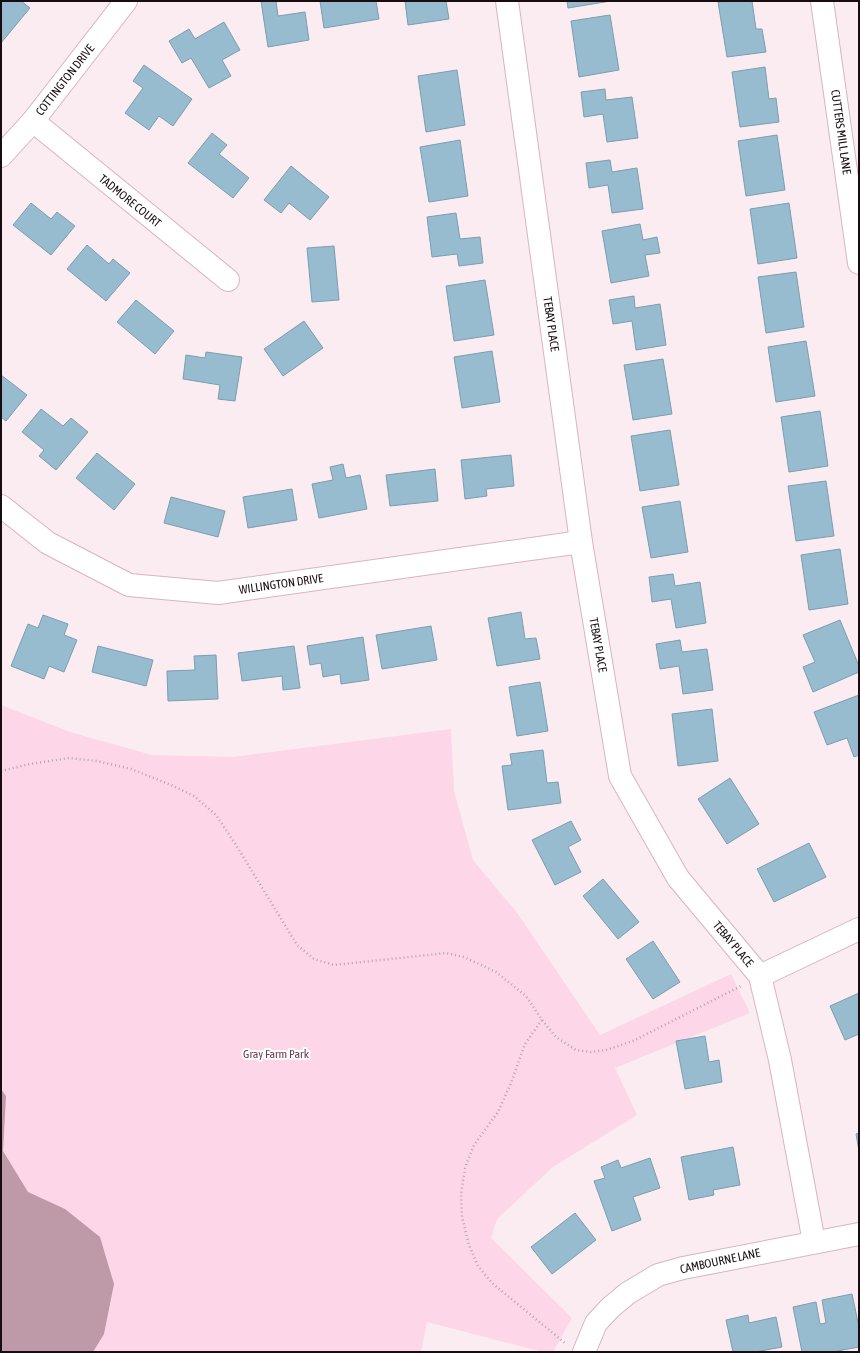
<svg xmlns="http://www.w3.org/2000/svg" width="860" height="1353" viewBox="0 0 860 1353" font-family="'Asap Condensed',sans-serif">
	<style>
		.green { fill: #fdd7e7 }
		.water { fill: #be99a8 }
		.building { fill: #97bccf; stroke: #7b9eaf }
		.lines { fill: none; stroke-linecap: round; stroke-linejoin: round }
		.street-casing { stroke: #d8b4c3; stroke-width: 24 }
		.path { stroke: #b4a5ab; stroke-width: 2.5; stroke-dasharray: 1 3; stroke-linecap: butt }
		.street { stroke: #fff; stroke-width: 22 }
		.labels { text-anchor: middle; stroke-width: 4; stroke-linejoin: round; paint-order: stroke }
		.street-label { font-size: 12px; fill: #180c11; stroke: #fff }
		.park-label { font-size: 12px; fill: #6e3b52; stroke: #fff }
	</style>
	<rect width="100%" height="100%" fill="#fbecf2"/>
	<polygon class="green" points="1,705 70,732 152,755 232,757 451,729 454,791 473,860 518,914 600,1035 731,974 750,1013 615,1068 637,1115 553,1167 497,1219 491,1238 572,1318 553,1352 543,1352 427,1322 421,1352 1,1352"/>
	<polygon class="water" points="1,1089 6,1096 3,1151 28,1192 65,1209 100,1237 114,1284 104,1334 93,1352 1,1352"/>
	<g class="building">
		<polygon points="1,1 21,1 30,8 1,43"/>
		<polygon points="261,1 276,1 278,16 305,12 309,40 268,47"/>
		<polygon points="320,1 376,1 379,19 324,28"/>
		<polygon points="405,1 446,1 449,19 408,25"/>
		<polygon points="567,1 611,1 568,8"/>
		<polygon points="726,1 752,1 756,29 762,29 766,52 727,57 718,2"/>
		<polygon points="610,15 619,70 579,77 571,21"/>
		<polygon points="224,22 240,50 222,60 231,76 209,88 191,58 182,63 169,41 189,29 195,39"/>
		<polygon points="144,65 192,99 173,126 159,116 149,130 125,113 143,88 133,81"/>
		<polygon points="765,67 769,99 776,98 779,122 740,127 732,72"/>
		<polygon points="457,70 465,125 426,132 418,76"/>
		<polygon points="605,89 606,100 632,97 638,138 607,142 603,114 584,117 581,92"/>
		<polygon points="212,133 227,145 219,154 249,178 233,198 188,163"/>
		<polygon points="777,135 785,190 746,196 738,141"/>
		<polygon points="460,140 468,196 429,202 420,147"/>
		<polygon points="610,160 612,172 637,168 643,209 612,213 608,185 589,188 586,163"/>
		<polygon points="291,166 329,197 310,220 289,203 281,213 264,200"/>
		<polygon points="31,203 51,219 57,212 75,226 51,255 13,225"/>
		<polygon points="789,203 797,258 758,264 750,209"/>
		<polygon points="456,213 460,239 480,237 483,263 459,266 457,254 432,257 427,217"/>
		<polygon points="640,224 643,240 657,237 660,253 645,255 649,276 611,283 602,231"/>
		<polygon points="87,245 109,264 113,259 130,273 106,301 67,269"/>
		<polygon points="334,246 339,300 312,302 307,248"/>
		<polygon points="796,272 804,327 766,333 758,277"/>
		<polygon points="485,280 494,335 454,341 446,286"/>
		<polygon points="634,296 635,308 660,304 666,345 636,350 632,321 613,324 609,300"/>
		<polygon points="136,300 174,331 155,354 117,322"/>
		<polygon points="304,321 323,348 283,376 264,349"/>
		<polygon points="806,341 815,396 776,402 768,347"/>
		<polygon points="492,351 500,402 462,408 454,357"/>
		<polygon points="206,352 242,357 235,401 218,399 220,385 183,379 186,355 205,358"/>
		<polygon points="663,359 672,414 633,420 624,365"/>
		<polygon points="1,375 27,395 6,421 1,417"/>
		<polygon points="41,409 63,426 71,418 88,432 56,470 39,456 44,450 22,432"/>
		<polygon points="820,411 828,466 789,472 781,417"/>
		<polygon points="670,430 679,485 640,491 631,436"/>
		<polygon points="97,453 135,484 114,510 76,478"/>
		<polygon points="511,455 514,486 486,489 487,496 465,499 461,460"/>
		<polygon points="343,464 346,478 360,475 367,509 319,518 312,484 333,480 330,467"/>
		<polygon points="435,469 438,501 390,506 386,475"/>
		<polygon points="826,481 834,536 796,541 788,486"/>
		<polygon points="292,489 297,520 248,528 243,497"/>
		<polygon points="171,497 225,511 218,537 164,523"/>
		<polygon points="680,501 688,552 651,558 642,507"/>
		<polygon points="840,549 848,604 809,610 801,555"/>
		<polygon points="673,574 675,586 700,582 706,623 676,628 671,599 652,602 649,577"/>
		<polygon points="521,612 525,639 536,638 540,659 497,666 488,618"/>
		<polygon points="43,615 68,624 64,635 77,640 64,672 49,666 44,679 11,666 28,624 38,628"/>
		<polygon points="840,620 859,666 859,672 813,692 803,667 815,662 803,635"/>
		<polygon points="431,626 437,660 382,669 376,635"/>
		<polygon points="363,637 369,680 341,684 340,674 323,677 321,663 310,665 307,646"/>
		<polygon points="680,640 682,652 707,649 713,690 683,694 679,666 660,669 656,644"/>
		<polygon points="98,646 153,660 146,686 92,672"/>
		<polygon points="294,646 300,688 283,690 282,676 242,681 238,653"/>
		<polygon points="216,655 218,699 168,701 167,671 195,670 194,656"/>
		<polygon points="540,682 548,731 517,736 509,687"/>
		<polygon points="859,695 859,755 854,757 847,738 827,745 814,712"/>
		<polygon points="712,709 718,761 678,766 672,714"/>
		<polygon points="543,750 547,783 558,782 561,803 508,810 502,766 512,765 510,754"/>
		<polygon points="730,778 759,824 727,844 698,799"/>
		<polygon points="571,821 581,840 568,847 581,872 555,885 532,840"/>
		<polygon points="809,843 826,877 774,902 757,869"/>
		<polygon points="603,879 639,922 618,939 583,896"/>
		<polygon points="653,941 680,982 653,999 626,959"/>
		<polygon points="859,993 859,1034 845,1040 830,1006"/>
		<polygon points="705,1036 709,1062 719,1060 722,1082 685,1089 676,1041"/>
		<polygon points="859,1133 859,1151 856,1134"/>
		<polygon points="733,1147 740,1185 713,1190 714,1195 689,1200 681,1157"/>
		<polygon points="650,1158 660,1188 633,1197 641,1220 612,1231 594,1181 605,1178 601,1167 618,1160 621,1168"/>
		<polygon points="575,1213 596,1240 552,1274 531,1247"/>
		<polygon points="852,1294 859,1327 859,1347 832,1352 802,1352 793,1307 816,1302 820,1324 826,1323 822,1300"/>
		<polygon points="748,1315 749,1323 776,1317 782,1347 755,1352 733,1352 726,1320"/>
	</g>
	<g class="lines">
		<g class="street-casing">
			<g id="street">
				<polyline points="507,1 581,542 620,776 678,878 760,976 780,1060 814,1242"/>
				<polyline points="822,1 859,263"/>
				<polyline points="33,121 228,280"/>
				<polyline points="1,156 33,121 126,1"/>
				<polyline points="1,506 48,543 129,585 218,593 581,542"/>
				<polyline points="760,976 859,929"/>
				<polyline points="584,1352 596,1323 611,1307 628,1293 658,1275 683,1268 859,1234"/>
			</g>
		</g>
		<g class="path">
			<polyline points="1,771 30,764 69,758 97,761 131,769 171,785 194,796 216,815 236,845 297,945 314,959 334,965 446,953 464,957 496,972 526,996 542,1020 556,1037 576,1050 591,1052 606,1050 633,1041 741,986"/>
			<polyline points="542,1020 525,1044 511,1083 498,1112 474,1145 465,1168 461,1194 462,1217 469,1245 478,1266 492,1283 565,1343"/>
		</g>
		<use href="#street" class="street"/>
	</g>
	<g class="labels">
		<g class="street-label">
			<text transform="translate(65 80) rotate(-52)" y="4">COTTINGTON DRIVE</text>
			<text transform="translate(841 132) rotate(82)" y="4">CUTTERS MILL LANE</text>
			<text transform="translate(130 201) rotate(39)" y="4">TADMORE COURT</text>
			<text transform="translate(551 324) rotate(82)" y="4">TEBAY PLACE</text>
			<text transform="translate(281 584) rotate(-8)" y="4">WILLINGTON DRIVE</text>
			<text transform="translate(598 645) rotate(80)" y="4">TEBAY PLACE</text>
			<text transform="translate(733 944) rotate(50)" y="4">TEBAY PLACE</text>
			<text transform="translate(720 1261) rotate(-12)" y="4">CAMBOURNE LANE</text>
		</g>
		<g class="park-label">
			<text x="276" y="1058">Gray Farm Park</text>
		</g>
	</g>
	<rect width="860" height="1353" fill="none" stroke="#180c11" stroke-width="4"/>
</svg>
